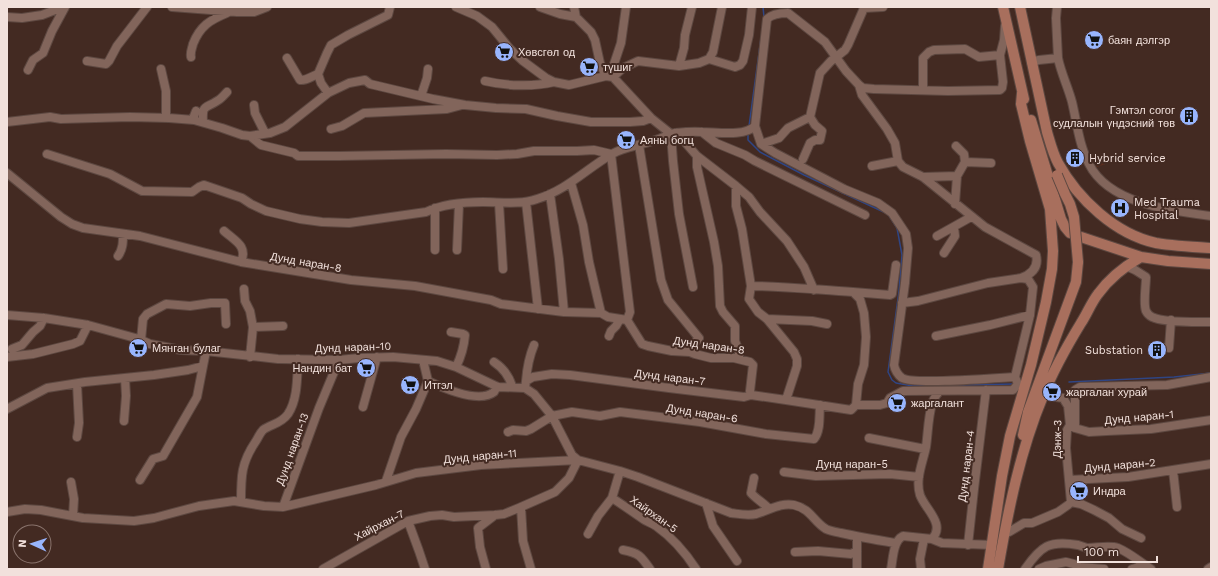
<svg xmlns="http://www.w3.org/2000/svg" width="1218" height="576" font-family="'Work Sans',sans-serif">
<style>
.park{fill:url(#park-crowns)}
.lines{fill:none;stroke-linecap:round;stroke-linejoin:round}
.stream{stroke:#2f4584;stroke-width:1.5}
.minor-casing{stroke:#5d4841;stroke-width:10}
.major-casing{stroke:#5d4841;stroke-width:12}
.minor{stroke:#82655b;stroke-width:8}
.major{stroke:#a86f5d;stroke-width:10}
.major-bridge-casing{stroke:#5d4841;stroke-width:12;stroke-linecap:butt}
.major-bridge{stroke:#a86f5d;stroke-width:10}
.labels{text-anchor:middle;stroke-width:4;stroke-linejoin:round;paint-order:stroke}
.poi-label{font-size:11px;fill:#f2e1dc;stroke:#432a22;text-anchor:start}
.street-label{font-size:11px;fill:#f2e1dc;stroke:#432a22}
</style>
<defs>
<pattern id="park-crowns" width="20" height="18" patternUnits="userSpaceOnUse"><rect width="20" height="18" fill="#5c2c1d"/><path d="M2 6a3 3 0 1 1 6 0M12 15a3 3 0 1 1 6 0" fill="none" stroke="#744a3d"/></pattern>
</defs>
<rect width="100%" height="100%" fill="#432a22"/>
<path class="park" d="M1107,154L1108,163L1097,167L1093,158Z"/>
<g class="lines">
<path class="stream" d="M763,7L764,17
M749,126L761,38
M748,134V140L760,152L804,175L888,214L897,228L902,255L899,291L888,372L892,380L896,383L913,386L1014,384
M1069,382L1174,377L1211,373"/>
<defs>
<path id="minor" d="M172,7L237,12H254L267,7
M456,7L477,16L492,27L510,49L523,61L546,78L554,82L569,85L606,76L613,77L651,118L671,134L673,161L679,214L693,287
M540,7L560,14L576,17L591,32L595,40L600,63L606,76
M574,7L576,17
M1057,7L1056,18L1058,58
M7,17L22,18L42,15L63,7
M191,57C190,52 192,49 193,44C200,26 210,20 227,13
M287,58L300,80C306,81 312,76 318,74
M709,59L735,67L740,65L743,61L749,35L752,7
M87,61L106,64L109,61L117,46L147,7
M1031,62L1039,60L1058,58C1061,73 1068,87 1072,102C1077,123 1079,145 1089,164C1109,204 1172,211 1211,216
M679,66L684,48L685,35L692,7
M161,69L166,91V118
M28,70L33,60L43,53L52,31L65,7
M610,76L621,43L626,7
M613,77L623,68L638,61L679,66L699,63L709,59L713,52L722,7
M485,81C506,86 533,87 554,82
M859,85L862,95L887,129L895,143L898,161L903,167L923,177L985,227L1036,255C1039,267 1032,274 1021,278
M923,90V58L929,52L934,50L965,49L979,57L1000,55
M328,93L321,83L318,74L327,53L331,45L348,35L388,15L390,7
M421,96L427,78L428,69
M254,105L255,113L265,133
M194,120V116L196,111
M7,122L50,117L61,119L130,117L169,118L194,120L222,128L242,135L250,136L261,145L294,153L298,156H339L446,154L497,155L517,154L534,151H577L594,150L611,154L630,312L627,320
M203,122C202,104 205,109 217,101C221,99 224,95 227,92
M331,129L342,126L364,113L447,109L462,105
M702,132L716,143L745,155L755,161L865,215
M677,133L697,156L736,186V206L742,229L751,286L749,299L758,312L767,319L794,352L797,359V366L786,400
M250,136L270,133L285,127L328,93L349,83L365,80L370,84L433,99L465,105L496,108L526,109L557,116L591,122H630L643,121L651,118
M761,144L779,138L788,128L810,117
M639,145L661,280L668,300L699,338L692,346L690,352
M956,146L964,154L965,162
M47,154L110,174L142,191L192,192L199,187L204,185L242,198L251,204L266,211L300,219L322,222L349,223L426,212C443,204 464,202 483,202C501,202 520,205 537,199C567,190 586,169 612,154C624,147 637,146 649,142C658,140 667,135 675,133C684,132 694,131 702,132C717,132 744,137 755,126
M697,156V167L714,242L718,266L720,306L723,312L735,326V341L739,351V359
M803,159L810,143L815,140H820L822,131L815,125L810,117L820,73L831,61L845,50L848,45L864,8L883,7
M872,166L898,161
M7,173L61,217L72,224L83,228L140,236L241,262L351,280L415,286L491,300L501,304L564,312L601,313L608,317L627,320L642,344L648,346L672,351L690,352L695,354L711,358H734L750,362L753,365L750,391L751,395
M923,177L957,176L965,162L991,163
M571,183L583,225L589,262L601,313
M736,186L749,197L760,212L787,241L804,267L814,290
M550,194L559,259L564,312
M526,202L538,309
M499,203L503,269
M955,204L957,176
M435,208V250
M224,231C235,241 248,246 241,262
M937,236L971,217
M457,250L459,204
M944,253L955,236L954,227
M118,256C123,249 123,242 123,234
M1126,266L1135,270L1146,277C1146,286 1143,303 1146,311C1147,313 1150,316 1152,317C1164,323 1197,322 1211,322
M751,286C785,286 819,290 853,292L860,299L864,313L866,337L864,365L858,384L856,405
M244,289L245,301L250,311L253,327
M853,292L890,295L892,294L896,265
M902,303L918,301L988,283L1021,278L1028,279L1033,287L1030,315L1015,377
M7,315L44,318L88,325L139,339L150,344L181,350L206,351L278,359L339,360L359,358L393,357L437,361L456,367L498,387L525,388L534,394L552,416L572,455L578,460
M767,319L812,321L827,324
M451,332L463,334L465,335C464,347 461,357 456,367
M609,336L611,331L616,326L620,319
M936,336L990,325L1030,315
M141,340L143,319L147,314L166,304L190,306L211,303H225L226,324
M1169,348L1171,320
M12,349L22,345L33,332L40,326L44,318
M7,357L33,354L73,344L80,341L88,325
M250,357L253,327L283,326
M423,360L428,381C443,388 479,404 494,392C495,390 496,388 498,387
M494,362C503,368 509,376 512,386
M526,381C527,368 529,357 534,345
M525,388L526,381L533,377L552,374L570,375L669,388L744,397L751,395L786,400L851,410L856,405H880L887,403L890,398L903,391L1013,390L1018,384L1015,377C997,378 913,385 902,378C898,375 895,370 894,365L905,283L908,248L906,234L892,213L878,203L844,189L775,153L761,144L755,126L767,19C772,14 780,13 788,13L825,42L846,71L859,85L863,88L874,89L948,91L1000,90L1002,88L1003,82L1000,55L1004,40L1005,26
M1043,395L1063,398L1068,406L1070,425L1067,430L1066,448L1071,502
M363,407L377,357
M7,409L47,388L85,382L154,375L188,370L203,366L206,351
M124,421L126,396L125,378
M1070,425L1075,428L1089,432L1107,431L1151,429L1211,420
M1075,428V390L1080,387L1167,385L1211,377
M508,432L513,430L526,431L531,429L552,416L572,412L600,416L620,412L700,422L766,434L814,439C821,431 819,415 820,405
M77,437L79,423L77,384
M869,438L925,449
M1173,470L1177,507
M784,472L816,476L890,474L919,477
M754,478L751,493C756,499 764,503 769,509
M140,480L153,459L163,456L197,397L203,366
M1069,480L1128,477L1211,464
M386,481L401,437L416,409L428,381
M71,482L74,499L73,516
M612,498C623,505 633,512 643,519C647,522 652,523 656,526C673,538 685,552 696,569
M241,502C241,476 241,463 256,441C258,438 260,433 263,430C271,424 281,424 288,414C298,399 297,377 298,359
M706,503L713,526L737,561
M283,507L319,408L339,360
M521,507L523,541L531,569
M7,512L25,509L41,510L83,518L134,521L154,518L199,506L234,501L264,506L283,507L376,485L416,473L481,465L578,460L620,471L638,477L731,513C739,514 747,516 756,514C768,511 781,502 794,505C811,509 813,521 826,529C830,531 836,532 841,533C859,537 877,540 895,543
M408,521L419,551L425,569
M1009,532L1024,523H1032L1058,512L1068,505L1071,502L1081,504L1094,510L1109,518L1122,529L1141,538
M588,534L598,516L612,498L620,471
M932,539L942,543L992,545
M968,545L974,489L986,390
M623,550C639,553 641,556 650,569
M795,552L818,551L851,554L857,551
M323,569L408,521L430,516L442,515L454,517L495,515L504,514L521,507L555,492L569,478L578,460
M486,569L480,547L478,528L495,515
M857,569V537
M891,569C893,559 893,541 903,536L932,539C946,524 925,509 920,495C915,479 923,462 926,447C928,433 928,418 932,404C933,399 936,395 940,391
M921,569L920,559L924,539
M1025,569C1041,546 1049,540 1078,545C1081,546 1084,547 1087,548C1097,548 1109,545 1118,548C1130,553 1140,562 1151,569
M1039,569L1046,566L1066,562L1074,564L1080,567L1104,569
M1132,569L1145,565
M1208,569L1211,567"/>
<path id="major" d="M1003,7L1024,99
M1020,7L1047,132C1050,142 1053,154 1058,163C1078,199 1115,234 1156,243C1174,246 1193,247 1211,248
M1031,120L1061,219L1065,227L1070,233
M1081,237L1141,257L1168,261L1211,264
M1023,435L1028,412L1076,282L1078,262
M988,569L1002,476L1010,436L1031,365L1046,302L1052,269L1053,251L1050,209L1030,141L1021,104L1022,93
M998,569C1008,511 1020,451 1043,396C1053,371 1067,346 1081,323C1087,314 1091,303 1098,294C1109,279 1125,266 1141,257"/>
</defs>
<use href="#minor" class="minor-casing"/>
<use href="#major" class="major-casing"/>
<use href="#minor" class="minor"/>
<use href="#major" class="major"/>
<defs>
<path id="major-bridge" d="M1057,175L1065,194L1070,204L1074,217L1078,262"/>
</defs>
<use href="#major-bridge" class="major-bridge-casing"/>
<use href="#major-bridge" class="major-bridge"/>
</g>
<defs>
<symbol id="supermarket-disc" viewBox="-11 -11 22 22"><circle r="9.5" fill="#98b5fd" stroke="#432a22"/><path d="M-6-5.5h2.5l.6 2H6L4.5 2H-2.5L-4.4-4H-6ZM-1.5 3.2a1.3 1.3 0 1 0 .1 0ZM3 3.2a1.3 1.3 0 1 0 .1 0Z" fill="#111"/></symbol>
<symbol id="building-disc" viewBox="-11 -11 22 22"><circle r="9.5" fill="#98b5fd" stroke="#432a22"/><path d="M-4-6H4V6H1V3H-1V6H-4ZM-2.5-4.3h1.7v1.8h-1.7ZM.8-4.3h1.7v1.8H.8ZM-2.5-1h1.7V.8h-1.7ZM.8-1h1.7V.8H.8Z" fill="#111"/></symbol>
<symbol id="hospital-disc" viewBox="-11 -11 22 22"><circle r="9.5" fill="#98b5fd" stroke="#432a22"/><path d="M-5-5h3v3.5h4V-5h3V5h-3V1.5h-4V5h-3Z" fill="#111"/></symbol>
</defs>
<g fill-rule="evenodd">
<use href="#supermarket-disc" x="1083" y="29" width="22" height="22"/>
<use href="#supermarket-disc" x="493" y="41" width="22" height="22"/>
<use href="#supermarket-disc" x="578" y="56" width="22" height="22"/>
<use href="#building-disc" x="1178" y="105" width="22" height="22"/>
<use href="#supermarket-disc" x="615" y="129" width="22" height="22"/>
<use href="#building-disc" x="1064" y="147" width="22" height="22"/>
<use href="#hospital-disc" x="1109" y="197" width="22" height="22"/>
<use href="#supermarket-disc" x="127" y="337" width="22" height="22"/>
<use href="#building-disc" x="1146" y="339" width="22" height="22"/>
<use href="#supermarket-disc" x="355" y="357" width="22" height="22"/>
<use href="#supermarket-disc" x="399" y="374" width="22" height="22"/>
<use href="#supermarket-disc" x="1041" y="381" width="22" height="22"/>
<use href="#supermarket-disc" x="886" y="392" width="22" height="22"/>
<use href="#supermarket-disc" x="1068" y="480" width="22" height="22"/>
</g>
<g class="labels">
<g class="poi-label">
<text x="1108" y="44">баян дэлгэр</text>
<text x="518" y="56">Хөвсгөл од</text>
<text x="603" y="71">түшиг</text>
<text x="1175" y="114" text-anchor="end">Гэмтэл согог<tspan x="1175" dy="13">судлалын үндэсний төв</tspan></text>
<text x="640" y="144">Аяны богц</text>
<text x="1089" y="162">Hybrid service</text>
<text x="1134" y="206">Med Trauma<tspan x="1134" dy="13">Hospital</tspan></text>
<text x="152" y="352">Мянган булаг</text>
<text x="1143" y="354" text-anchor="end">Substation</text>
<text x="352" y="372" text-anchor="end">Нандин бат</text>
<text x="424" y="389">Итгэл</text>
<text x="1066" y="396">жаргалан хурай</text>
<text x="911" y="407">жаргалант</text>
<text x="1093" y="495">Индра</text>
</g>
<g class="street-label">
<text transform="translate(306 262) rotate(10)" y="4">Дунд наран-8</text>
<text transform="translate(709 345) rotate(8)" y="4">Дунд наран-8</text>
<text transform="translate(353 347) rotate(-2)" y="4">Дунд наран-10</text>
<text transform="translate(670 377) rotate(7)" y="4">Дунд наран-7</text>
<text transform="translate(702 413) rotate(9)" y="4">Дунд наран-6</text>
<text transform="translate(1139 417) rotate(-5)" y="4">Дунд наран-1</text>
<text transform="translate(1057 439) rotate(-89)" y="4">Дэнж-3</text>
<text transform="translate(292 449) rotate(-70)" y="4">Дунд наран-13</text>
<text transform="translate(480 456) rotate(-5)" y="4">Дунд наран-11</text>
<text x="852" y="468">Дунд наран-5</text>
<text transform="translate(1120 465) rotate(-5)" y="4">Дунд наран-2</text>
<text transform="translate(966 466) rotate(-83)" y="4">Дунд наран-4</text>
<text transform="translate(654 514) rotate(35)" y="4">Хайрхан-5</text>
<text transform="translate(379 525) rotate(-27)" y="4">Хайрхан-7</text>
</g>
</g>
<rect width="1218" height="576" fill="none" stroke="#f2e1dc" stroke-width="16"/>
<g transform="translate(32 544) rotate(273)"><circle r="19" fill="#432a22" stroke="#89736c"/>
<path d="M0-3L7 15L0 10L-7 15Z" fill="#98b5fd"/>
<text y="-6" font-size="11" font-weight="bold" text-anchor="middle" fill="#f2e1dc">N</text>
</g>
<path d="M1078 556v6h79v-6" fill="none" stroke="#f2e1dc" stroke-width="2"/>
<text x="1084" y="556" font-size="12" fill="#f2e1dc" stroke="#432a22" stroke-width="3" paint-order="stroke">100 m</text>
</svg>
